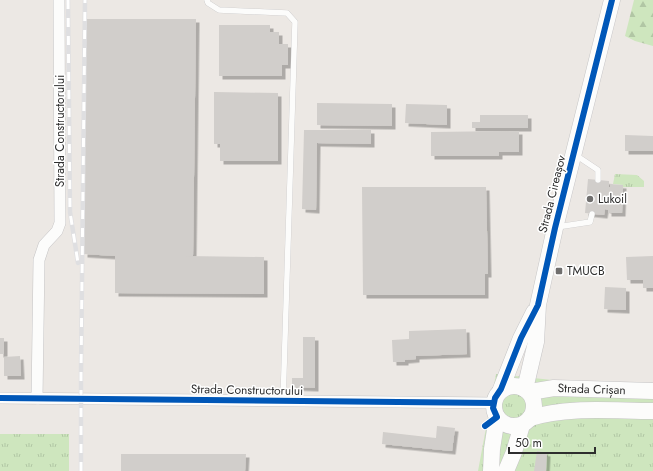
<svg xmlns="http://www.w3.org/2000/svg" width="653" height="471" font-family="Jost,sans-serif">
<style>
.grass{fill:url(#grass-tufts)}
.forest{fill:url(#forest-firs)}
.building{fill:#d1cecb;filter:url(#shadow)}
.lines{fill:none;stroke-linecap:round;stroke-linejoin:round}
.service-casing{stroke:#c5c4c5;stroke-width:6}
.minor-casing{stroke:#c5c4c5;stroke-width:12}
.secondary-casing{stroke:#c5c4c5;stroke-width:17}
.service{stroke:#fcfcfb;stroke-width:5.5}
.minor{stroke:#fcfcfb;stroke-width:11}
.secondary{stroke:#fcfcfb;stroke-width:16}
.rail-casing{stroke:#dfdfe1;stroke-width:4.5}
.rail{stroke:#fff;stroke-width:3;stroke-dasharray:9;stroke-linecap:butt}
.cycleway-casing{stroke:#fff;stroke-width:8}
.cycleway{stroke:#0057b8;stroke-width:6}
.poi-dot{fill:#706f6e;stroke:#fff;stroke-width:1.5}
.labels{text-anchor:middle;stroke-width:3;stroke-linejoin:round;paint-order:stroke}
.street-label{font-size:12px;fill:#2e2e2e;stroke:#fff}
.poi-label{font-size:12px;fill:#2e2e2e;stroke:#fff;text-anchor:start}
</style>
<defs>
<pattern id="grass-tufts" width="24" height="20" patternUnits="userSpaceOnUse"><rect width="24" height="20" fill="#cee6be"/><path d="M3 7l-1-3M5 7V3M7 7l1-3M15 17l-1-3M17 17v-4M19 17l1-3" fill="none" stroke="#b1c6a4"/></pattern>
<pattern id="forest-firs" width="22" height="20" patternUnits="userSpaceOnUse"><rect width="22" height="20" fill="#cee6be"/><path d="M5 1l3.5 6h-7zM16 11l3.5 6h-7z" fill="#b1c6a4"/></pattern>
<filter id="shadow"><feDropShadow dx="3.5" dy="3.5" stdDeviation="0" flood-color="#0004"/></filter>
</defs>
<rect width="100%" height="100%" fill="#ece8e4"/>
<path class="grass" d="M615,174L637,175L644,181V187H623V185L613,184Z
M496,374L552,380L653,384V471H478Z
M0,434H69V471H0Z"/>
<path class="forest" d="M634,0H653V46L635,41L625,36Z"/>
<path class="building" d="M85,19H196L193,256H185L264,257V294L115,293V256L84,254Z
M219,25H270V32H279V44H288V65H282V76H219Z
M214,92L278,93V161H220V144H214Z
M317,103L392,104V126L317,125Z
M406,104L447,105V125L405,123Z
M480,115H528V128H472V122H480Z
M304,130H371V144L317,143L316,210L302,209Z
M519,131V152H499V156H431V132Z
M625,135L653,136V151H625Z
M588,179L609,181V187H610V184L623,185L622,213H608V210L605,209L604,215L585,213Z
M362,187H486L488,274H485V295H363Z
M653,256V288H643V280H627L626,257Z
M605,287L626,288V310L604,309Z
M466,329L467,354L416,356V359L405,360V362H393L392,340L409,339V331Z
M303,337H315V388L292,387V378H303Z
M0,338H4V354H0Z
M20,356L21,376H4V357Z
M437,426L455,428L452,451L382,444L383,432L436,438Z
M537,451L547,453L546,471H534Z
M121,454H246L245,471H121Z"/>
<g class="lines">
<defs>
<path id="service" d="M207,0L208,3L219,10L287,13L295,22L283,402
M574,154L598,170V180
M557,227L590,222L592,214"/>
<path id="minor" d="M0,398L494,403
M37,399L39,260L44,245L57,231L60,223L59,0"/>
<g id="secondary">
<circle cx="514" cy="406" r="20"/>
<path d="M501,389L521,338L534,312"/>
<path d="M525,389L536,342L538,305L555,228L612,0"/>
<path id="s1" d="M530,392L554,388L653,391"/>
<path d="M530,418C569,406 613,411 653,411"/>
<path d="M491,471L492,449L497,417"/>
<path d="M506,471L514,452L522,425"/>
</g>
</defs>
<use href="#service" class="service-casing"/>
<use href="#minor" class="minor-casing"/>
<use href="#secondary" class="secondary-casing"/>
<use href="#service" class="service"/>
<use href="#minor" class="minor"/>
<use href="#secondary" class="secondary"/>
<defs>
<path id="rail" d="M68,0L70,212L78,263
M81,471V373L85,0"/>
</defs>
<use href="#rail" class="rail-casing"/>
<use href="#rail" class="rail"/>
<defs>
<path id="cycleway" d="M0,398L494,403
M485,426L497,417L493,408L495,398L501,389L521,338L538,305L555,228L612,0"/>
</defs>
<use href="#cycleway" class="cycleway-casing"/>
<use href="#cycleway" class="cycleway"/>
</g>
<g class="poi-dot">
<circle cx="590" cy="199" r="4"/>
<rect x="555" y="267" width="8" height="8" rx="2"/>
</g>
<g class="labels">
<g class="street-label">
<text transform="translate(60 131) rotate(-90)" y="4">Strada Constructorului</text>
<text transform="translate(552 194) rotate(-76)" y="4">Strada Cireașov</text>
<text dy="4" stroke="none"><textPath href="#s1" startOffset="62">Strada Crișan</textPath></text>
<text transform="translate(247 390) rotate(1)" y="4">Strada Constructorului</text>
</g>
<g class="poi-label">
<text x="598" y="203">Lukoil</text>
<text x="567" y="275">TMUCB</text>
</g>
</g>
<path d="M509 447v6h86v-6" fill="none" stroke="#2e2e2e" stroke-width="2"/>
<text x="515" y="447" font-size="12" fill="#2e2e2e" stroke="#ffffff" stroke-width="3" paint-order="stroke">50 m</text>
</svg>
